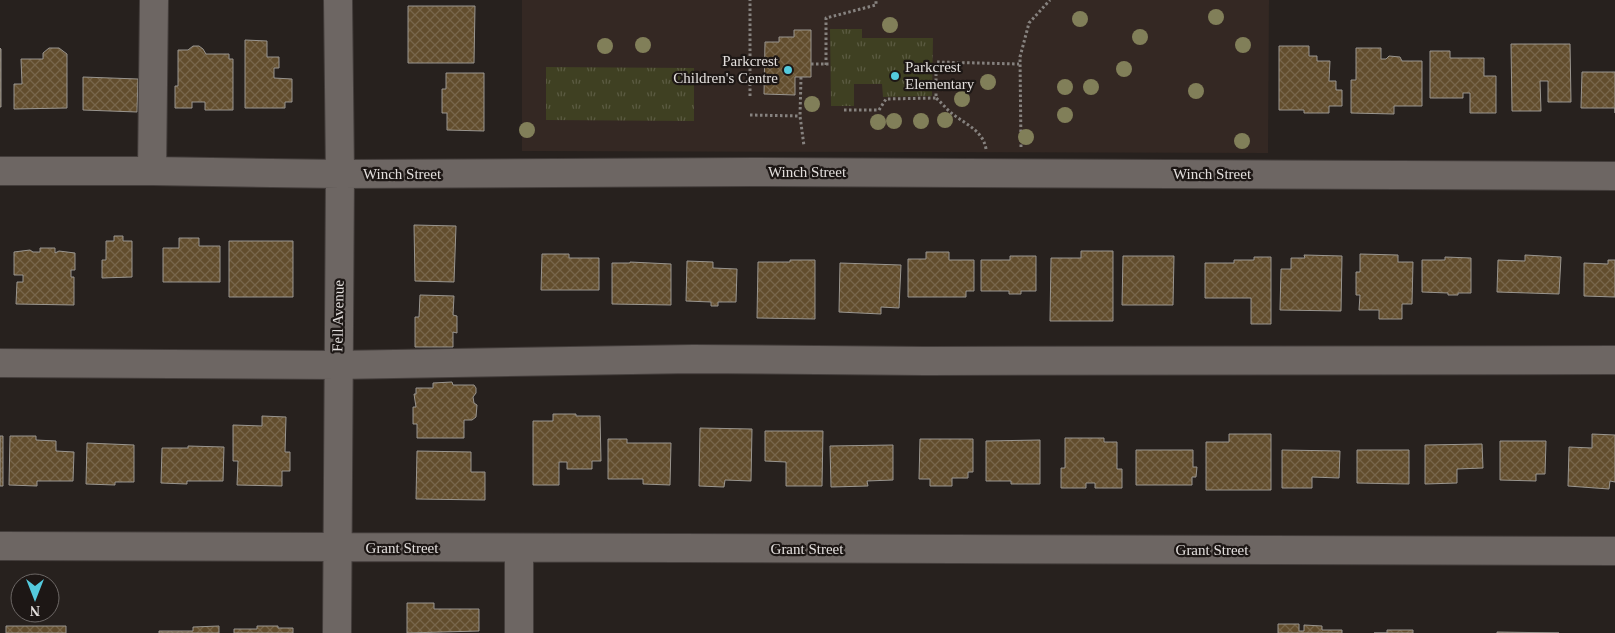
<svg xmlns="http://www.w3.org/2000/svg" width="1615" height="633" font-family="Georgia,serif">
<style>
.built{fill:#342823}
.grass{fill:url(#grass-tufts)}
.building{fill:url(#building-cross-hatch);stroke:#99958f}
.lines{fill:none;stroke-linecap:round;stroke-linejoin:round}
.minor-casing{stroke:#433d3b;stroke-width:30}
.path{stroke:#86827f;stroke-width:3;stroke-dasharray:2.5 2.5;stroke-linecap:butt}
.minor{stroke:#6d6663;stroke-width:28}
.tree{fill:#817f59}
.poi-dot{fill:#54cadd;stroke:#1d1715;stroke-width:2}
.labels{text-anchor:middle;stroke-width:4.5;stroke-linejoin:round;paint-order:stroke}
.poi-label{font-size:15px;fill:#e3dfdd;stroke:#1d1715;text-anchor:end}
.street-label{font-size:15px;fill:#e3dfdd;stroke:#1d1715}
</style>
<defs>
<pattern id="grass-tufts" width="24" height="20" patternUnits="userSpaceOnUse" patternTransform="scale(1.25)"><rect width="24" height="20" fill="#3f4022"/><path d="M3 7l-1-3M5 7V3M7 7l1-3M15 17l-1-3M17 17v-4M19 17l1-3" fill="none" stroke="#5b5b42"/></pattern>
<pattern id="building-cross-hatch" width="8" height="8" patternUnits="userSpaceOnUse" patternTransform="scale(1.25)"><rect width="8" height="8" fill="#624d2d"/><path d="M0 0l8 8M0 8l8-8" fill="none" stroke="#78664b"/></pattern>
</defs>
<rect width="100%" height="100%" fill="#27211e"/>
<path class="built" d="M522,0H1269L1268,153L522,151Z"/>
<path class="grass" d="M830,29H862V38H933L932,96L883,97L882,84H854V106H831Z
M546,67L694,68V121L546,120Z"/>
<path class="building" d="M408,6H475L474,63H408Z
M794,30H811V77H795V95L764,94L765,42H779V37H794Z
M245,40L267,41V57H279V68H274V78L292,79V102H285V108H245Z
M1511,44H1570L1571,102H1548V81H1540L1541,111H1512Z
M193,46H199L203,49L206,54H229V59H233V110H205V102H192V108H175V86H178V50H188Z
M1279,46H1309V56H1317V61H1330L1329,81H1336V90H1342V106H1329V113H1304V110H1279Z
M0,48L1,49V107H0Z
M49,48H59L67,54V108L14,109V84H22L21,59H43V53Z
M1356,48H1381V59H1386L1389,56L1400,57L1402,61H1422V106H1394V114L1351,113V80H1356Z
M1430,51H1450V58H1484V76H1496V113H1470V93H1463V98H1430Z
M1582,72H1615V113V108H1581Z
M446,73H484V131L447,130V113H442V89H446Z
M83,77L138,79L137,112L83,110Z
M414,225L456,226L454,282L415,281Z
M114,236H123V241H132V277L102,278V260H106V241H114Z
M179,238H199V246H220V282H163V248H179Z
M229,241H293V297H229Z
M40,248H55V253L59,251L75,253V270H71V277H74V305L16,304L17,282H23V275H14V252L30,250L33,252H40Z
M1081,251H1113V321H1050L1051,258H1081Z
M926,252H949V260H974V291H966V297H908V259H926Z
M542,254H569V258H599V290H541Z
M1360,254L1398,255V262H1413L1412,304H1402V319H1379V310H1359L1360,295H1356V272H1360Z
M1304,255L1342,256L1341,311L1280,310L1281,269H1291V258H1305Z
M1525,255L1561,257L1559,294L1497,292L1498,260L1525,261Z
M1010,256H1036V291H1021V294H1009V291H981V260H1010Z
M1123,256H1174L1173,305H1122Z
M1254,257H1271V324H1251V298H1205V263H1234V260H1254Z
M1445,257L1471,258V293H1458V295H1448V293L1422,292V260H1445Z
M790,260H815V319L757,318L758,262H790Z
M1608,260H1615V297L1584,296V263L1608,264Z
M687,261L713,262V268L737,269L736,302H718V306H711V302L686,301Z
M630,262L671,264V305L612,304V263H630Z
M840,263L901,265L899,308L881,307V314L839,312Z
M420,295L454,296L453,315L457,316V333L453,332V347H415V317H419Z
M452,382L453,385H474L476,388V393L473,397L474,403L477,405L476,417L472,420H464V438H417V424H413V407H416L414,394H416V388H433V383Z
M553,414H576V416H600L601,461H592V469H567V462H559V485H533V421H553Z
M262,416L286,417L285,452H290V471H282V486L237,485L238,461H233V425L262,426Z
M700,428L752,429L751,481L725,480L724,487L699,486Z
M765,431H823L822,486H786V462L765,461Z
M1229,434H1271V490H1206V442H1229Z
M1592,434L1615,435V482L1610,481L1609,489L1568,486L1569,447L1592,448Z
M0,436H3V486H0Z
M10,436H36V440L56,441V451L74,452L73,481H37V486L9,485Z
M1065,438H1104V442H1117V469H1122V488H1095V483H1086V488H1061V468H1065Z
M608,439H627V443H671L670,485L643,484V479H608Z
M920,439H973V472H968V478H952V486H930V479H919Z
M1040,440V484H1011V481H986V441Z
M1500,441H1546L1545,474H1536V481L1500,480Z
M87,443L134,445V482H115V485L86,484Z
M1482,444L1483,468L1457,469V483L1425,484V445Z
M893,445V480L867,481L868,486L831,487L830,446Z
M188,446L224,447L223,481H187V484L161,483L162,448H188Z
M1136,450H1193V467H1197L1196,477H1192V485H1136Z
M1282,450L1340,451L1339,478L1312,477V488H1282Z
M1357,450H1409V484L1357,483Z
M417,451L471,452V472H485V500L416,499Z
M407,603H434V609H479V631L407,633Z
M1278,624H1299V631H1304V625L1322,626V630H1342V633H1278Z
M6,626H66V633H6Z
M219,626V633H159V631H193V627Z
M257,626H278V628H293V633H234V629H257Z
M1387,630H1413V633H1374H1387Z
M1497,632L1559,633H1497Z"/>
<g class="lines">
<defs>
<path id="minor" d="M0,171H152L340,174L750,172L1615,176
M152,171L154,0
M0,363L337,365L693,359L925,361L1615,360
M0,546L1615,551
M519,548V633
M337,633L340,174L338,0"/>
</defs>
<use href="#minor" class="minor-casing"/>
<path class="path" d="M811,64H830
M826,65V18L876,5V0
M801,77L800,116L804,146
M750,96V0
M844,110H879L886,99L936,98
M750,115L800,116
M1021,147L1020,57L1029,23L1050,0
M986,149C983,131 967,125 954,115C947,110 942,103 936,98V62L1019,64"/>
<use href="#minor" class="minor"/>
</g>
<g class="tree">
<circle cx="1216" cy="17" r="8"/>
<circle cx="1080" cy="19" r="8"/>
<circle cx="890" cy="25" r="8"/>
<circle cx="1140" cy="37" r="8"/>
<circle cx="643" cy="45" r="8"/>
<circle cx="1243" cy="45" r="8"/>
<circle cx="605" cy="46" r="8"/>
<circle cx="1124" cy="69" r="8"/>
<circle cx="988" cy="82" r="8"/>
<circle cx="1065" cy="87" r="8"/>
<circle cx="1091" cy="87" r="8"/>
<circle cx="1196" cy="91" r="8"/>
<circle cx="962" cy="99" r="8"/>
<circle cx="812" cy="104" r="8"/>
<circle cx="1065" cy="115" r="8"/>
<circle cx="945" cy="120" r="8"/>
<circle cx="894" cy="121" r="8"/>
<circle cx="921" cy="121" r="8"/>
<circle cx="878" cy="122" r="8"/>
<circle cx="527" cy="130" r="8"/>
<circle cx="1026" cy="137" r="8"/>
<circle cx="1242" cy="141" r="8"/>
</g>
<g class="poi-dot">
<circle cx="788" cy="70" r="5"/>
<circle cx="895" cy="76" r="5"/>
</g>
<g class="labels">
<g class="poi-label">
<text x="778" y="66">Parkcrest<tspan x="778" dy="17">Children's Centre</tspan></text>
<text x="905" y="72" text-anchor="start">Parkcrest<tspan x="905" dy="17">Elementary</tspan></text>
</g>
<g class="street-label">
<text x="807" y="177">Winch Street</text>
<text x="402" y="179">Winch Street</text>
<text x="1212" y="179">Winch Street</text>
<text transform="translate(338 316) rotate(-89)" y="5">Fell Avenue</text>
<text x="402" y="553">Grant Street</text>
<text x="807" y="554">Grant Street</text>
<text x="1212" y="555">Grant Street</text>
</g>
</g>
<g transform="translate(35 598) rotate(180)"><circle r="24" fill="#1d1715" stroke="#6c6765"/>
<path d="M0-4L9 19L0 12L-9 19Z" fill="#54cadd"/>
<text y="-8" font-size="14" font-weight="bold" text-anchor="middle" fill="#e3dfdd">N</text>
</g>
</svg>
